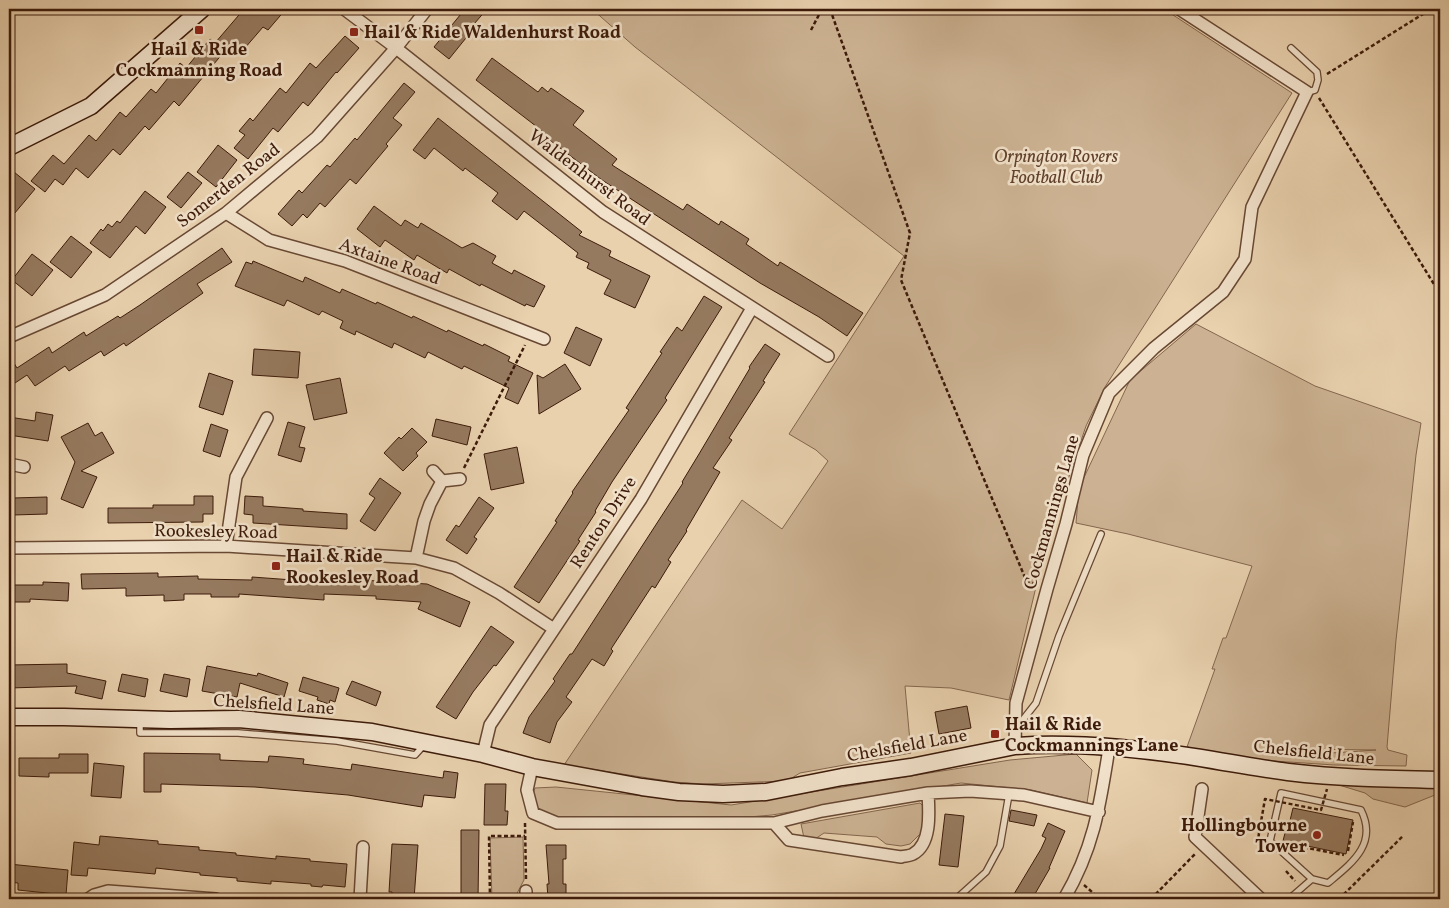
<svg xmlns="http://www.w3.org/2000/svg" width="1449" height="908" font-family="Vollkorn,serif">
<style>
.green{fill:#ccb292;stroke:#84664e;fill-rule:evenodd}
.building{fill:#967a5f;stroke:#3d1b0a}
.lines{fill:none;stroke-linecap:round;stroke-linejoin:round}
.lane-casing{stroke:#684833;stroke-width:8}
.street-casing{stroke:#684833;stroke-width:14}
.secondary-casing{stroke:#3d1b0a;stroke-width:19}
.path{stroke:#3d1b0a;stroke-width:2.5;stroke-dasharray:4 2.5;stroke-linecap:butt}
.lane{stroke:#f1e1ca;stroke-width:5.5}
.street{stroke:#f1e1ca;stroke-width:11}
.secondary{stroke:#f1e1ca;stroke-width:16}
.path-bridge{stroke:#3d1b0a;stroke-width:2.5;stroke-dasharray:4 2.5;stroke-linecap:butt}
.poi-dot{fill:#8f2418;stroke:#f1e1ca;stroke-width:2}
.labels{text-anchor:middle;stroke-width:5;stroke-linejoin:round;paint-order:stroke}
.poi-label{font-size:18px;font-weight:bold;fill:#3d1b0a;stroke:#f1e1ca;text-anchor:start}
.park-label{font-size:18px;font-style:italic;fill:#61412c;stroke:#f1e1ca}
.street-label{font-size:18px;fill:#3d1b0a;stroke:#f1e1ca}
</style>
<rect width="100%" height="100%" fill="#e9d1ae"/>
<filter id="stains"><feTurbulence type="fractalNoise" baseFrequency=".004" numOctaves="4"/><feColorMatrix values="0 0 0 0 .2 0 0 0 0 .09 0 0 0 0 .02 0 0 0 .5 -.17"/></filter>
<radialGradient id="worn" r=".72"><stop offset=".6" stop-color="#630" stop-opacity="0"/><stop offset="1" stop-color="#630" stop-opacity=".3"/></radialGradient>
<path class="green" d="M592,9H1164L1292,93L1105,387L1086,426L1046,545L1009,700L951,688L905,686L911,753L800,773L787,781L703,784L674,782L564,765L742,500L782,529L828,461L816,450L789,434L904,256L635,47Z
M1196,324L1315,386L1421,423L1416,455L1396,640L1387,747L1388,750L1407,755L1406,766L1334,765L1274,761L1188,751L1189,747H1187L1215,669H1212L1223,638H1226L1252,566L1128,534L1076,523L1079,488L1130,380ZM1294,749L1376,750L1331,753Z
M1076,754L1092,770L1087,803L1031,790L961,783L772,815L725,819L554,818L537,808L533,794L535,788L556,787L731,805L1010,760Z
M1343,781L1440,784V793L1405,807L1373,799L1365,793L1339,785Z
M920,803L926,809L922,832L910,844L901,846L886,844L877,837L824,833L815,839L804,838L801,824Z
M523,837L524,880L514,899H492L490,838Z"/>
<path class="building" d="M244,9H286L268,30L263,27L238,56L228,47L179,106L174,101L149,130L145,126L120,155L113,149L88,178L76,168L63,185L55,179L45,192L31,181L53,155L64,164L89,135L96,141L120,112L126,117L151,89L156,93L180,63L186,68L210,39L215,43Z
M465,9H487L468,31L470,33L449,59L434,47Z
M345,36L359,48L337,73L336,72L308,106L303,102L278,132L273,128L248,159L234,148L245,135L239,131L250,118L253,121L280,88L286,93L310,63L316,68Z
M492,58L538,92L542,87L548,92L551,88L584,111L573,125L617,159L612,165L683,210L687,204L719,225L721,221L749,239L746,244L778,266L780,262L863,313L847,336L819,317L760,283L602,180L543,135L545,133L541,130L476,80Z
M404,83L415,92L393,118L402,125L386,144L388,146L356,184L350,179L325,207L320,203L307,218L303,214L292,226L278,214L299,190L302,193L327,165L330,167L355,138L357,140Z
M438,118L582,232L579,235L611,251L609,256L650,276L635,308L604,294L611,280L587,268L589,263L576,257L578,253L524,211L517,220L492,201L498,193L465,168L463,171L434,148L425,159L413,150Z
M218,145L237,160L216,187L197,172Z
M14,172L35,189L9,220V178Z
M188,172L202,183L181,208L167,197Z
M145,191L166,207L145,234L136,226L110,258L90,243L101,229L103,231L108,224L112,227L117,221L120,223Z
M374,206L401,226L405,220L418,228L421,223L462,248L473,243L496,256L492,263L512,274L514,270L545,286L534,307L526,304L525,306L481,284L480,286L449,269L447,273L417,255L414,260L385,240L380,247L357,229Z
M71,236L92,252L71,278L50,262Z
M222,248L232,262L197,284L203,293L126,346L124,343L104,356L101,351L69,371L65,366L35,386L27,375L9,387V355L17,368L49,347L52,353L84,332L86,336L118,316L120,318L140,305Z
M32,254L53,270L32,296L12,280Z
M253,261L303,282L305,277L340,293L342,289L376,304L377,302L412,318L413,316L447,332L448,330L483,346L484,344L510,357L508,361L533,373L518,404L505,398L509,388L464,366L462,369L428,352L425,358L394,343L392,348L356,331L355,335L340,328L343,321L322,311L319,315L287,300L284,306L235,286L246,262L252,264Z
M704,296L722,307L665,398L667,400L612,482L595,511L596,512L578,540L580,541L539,603L514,587L557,522L555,521L573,493L572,492L629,410L626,408L662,353L660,352L677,327L682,331Z
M576,327L602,339L590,366L564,353Z
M765,344L780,354L763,381L765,382L729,438L732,440L713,468L720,472L686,530L687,531L668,560L671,562L655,588L652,586L611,649L613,651L604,666L592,659L566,697L572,702L557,722L550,743L523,733L529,717L555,681L553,679L570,654H572L683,483L682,482L699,454L750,368L749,367Z
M254,349L300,352L298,378L252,375Z
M565,364L581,389L539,414L537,375L543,378Z
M209,373L233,381L223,415L199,407Z
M340,378L347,413L314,420L306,385Z
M36,412L53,415L48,441L9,435V417L35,421Z
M436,419L471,427L467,445L432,436Z
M288,422L305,427L299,447L305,448L301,462L278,455Z
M88,423L95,436L102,432L114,453L81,471L97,477L83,508L61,499L75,462L61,437Z
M211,424L228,430L220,457L203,451Z
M412,428L427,442L416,453L418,456L403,471L384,453L399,437L401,439Z
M517,447L524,483L491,490L484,454Z
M380,478L401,493L375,531L360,521L375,498L369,494Z
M194,496H213V514H203V522L108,523V508H153V505H194Z
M245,496L263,497V506L303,509V511L347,514V529L253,523V515L244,514Z
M47,497V514L13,515V498Z
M479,497L494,508L474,537L477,539L467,554L446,540L456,525L459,527Z
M158,573V577L198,576V579L252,580V577L293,580L294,576L427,584L470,602L460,627L418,609L421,602L376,599V596L324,594V600L239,594V597H211V594H184V600L164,601V595L126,596V588L82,589L81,574Z
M43,582L69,583L68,601L30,599V602H9V585H43Z
M491,626L514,642L496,666L494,665L473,692L456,719L436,707Z
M67,664V673L106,681L102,699L75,693L77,686L9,688V665Z
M207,666L257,676L258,673L288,683L284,697L240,683L237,697L202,691Z
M122,674L148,679L145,697L118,691Z
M164,674L190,679L187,697L160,691Z
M303,677L339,688L335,702L330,700L329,704L317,700L318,697L299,691Z
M352,681L381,692L376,706L346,694Z
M967,706L971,728L939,734L935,712Z
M144,753L220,754V760L268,762L269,756L283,757L304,759L303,764L351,770L352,764L443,778L444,771L458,773L455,798L424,795L422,807L348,795L255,787L161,784V792H144Z
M59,754H88V773H49V777L19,776V758H59Z
M94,763L124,766L121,798L91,796Z
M485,784H506L505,811H508L507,825H484Z
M1293,808L1353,820L1346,854L1283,841L1286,829H1288Z
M1011,810L1037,815L1034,826L1009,821Z
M945,814L964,816L958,867L939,865Z
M1048,823L1065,831L1049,868H1050L1032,899H1011L1041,849L1046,838L1042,836Z
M461,830H479L478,899H461Z
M100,836L158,841V844L199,847V850L236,853V855L276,859V856L310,859V861L347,864L345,887L323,885L322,887L311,886V884L271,881V884L237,881V878L200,875V873L156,868L155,874L88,868L87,876L71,875L74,842L99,845Z
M392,844L418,845L414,899H392V892H389Z
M546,845H566V859H563V884H566V899H548L547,884H549Z
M9,864L68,870L66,895L18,890V883L9,882Z"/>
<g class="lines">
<defs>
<path id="lane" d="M1291,48L1317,72L1318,80L1315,90L1307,92
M140,721V733H238L337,741L415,755L425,744
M1018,726L1036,703L1059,636L1101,534
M1281,793L1361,810C1378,844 1352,863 1328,883L1312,879L1270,841Z
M956,899L986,872L1000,846L1009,794
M1289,899L1312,879"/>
<path id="street" d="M344,9L396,48L603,212L828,356
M226,213L269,240L345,261L544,339
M9,337L105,295L226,213L317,137L396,48L427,9
M9,464L24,467
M433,471L442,481
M226,546L236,477L267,418
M9,548L226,546L416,558L454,568L499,593L554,629
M416,558L424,521L430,504L442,481L460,479
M1015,746L1016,703L1047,589L1066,524L1083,455L1109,393L1154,348L1223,292L1245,259L1252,207L1307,92L1179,9
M483,754L490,725L641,499L752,308
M532,767L527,790L533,813L557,823H774L789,840L901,857C904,856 910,856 913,854C932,844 929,811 928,793
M1202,789L1195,837L1261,899
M774,823L822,811L928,793L970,791L1024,795L1099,812
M526,891V899
M88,899L94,895L108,891L216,899
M360,899L363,847
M1064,899C1094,848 1100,805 1109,748"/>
<path id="secondary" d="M9,147L91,106L202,9
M9,717H64L170,720L239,719L372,732L483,754L532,767L642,787L679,792L723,794L766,792L842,777L911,767L1015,746C1073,742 1143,749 1201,758C1230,763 1259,768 1288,772C1338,778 1389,779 1440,780"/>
</defs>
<use href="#lane" class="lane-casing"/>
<use href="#street" class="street-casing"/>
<use href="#secondary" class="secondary-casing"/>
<path class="path" d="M830,9L910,233L901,280L1026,580L1035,584
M811,30L822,9
M1327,74L1431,9
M1319,98L1440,294
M464,468L525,345
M525,823L526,880
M1259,833L1258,841L1260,843
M1291,845L1344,855
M1348,851L1353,822
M1286,871L1295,881
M1084,885L1100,899
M1308,894L1314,899
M490,899L489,836H525
M1151,899L1195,854
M1339,899L1403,836"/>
<use href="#lane" class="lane"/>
<use href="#street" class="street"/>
<use href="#secondary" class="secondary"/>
<path class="path-bridge" d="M1259,833L1265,799L1321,810L1327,789"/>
</g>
<g class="poi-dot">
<rect x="194" y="25" width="10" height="10" rx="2.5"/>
<rect x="349" y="27" width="10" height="10" rx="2.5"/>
<rect x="271" y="561" width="10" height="10" rx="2.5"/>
<rect x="990" y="729" width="10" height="10" rx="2.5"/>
<circle cx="1317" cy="835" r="5"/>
</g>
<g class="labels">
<g class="poi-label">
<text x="364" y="38">Hail &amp; Ride Waldenhurst Road</text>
<text x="199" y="55" text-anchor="middle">Hail &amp; Ride<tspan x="199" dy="21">Cockmanning Road</tspan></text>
<text x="286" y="562">Hail &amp; Ride<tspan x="286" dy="21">Rookesley Road</tspan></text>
<text x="1005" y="730">Hail &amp; Ride<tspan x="1005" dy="21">Cockmannings Lane</tspan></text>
<text x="1307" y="831" text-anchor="end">Hollingbourne<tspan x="1307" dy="21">Tower</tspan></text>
</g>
<g class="park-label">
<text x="1056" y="162">Orpington Rovers<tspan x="1056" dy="21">Football Club</tspan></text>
</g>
<g class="street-label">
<text transform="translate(590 177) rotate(37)" y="6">Waldenhurst Road</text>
<text transform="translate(228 185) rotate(-38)" y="6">Somerden Road</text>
<text transform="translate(390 261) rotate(20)" y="6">Axtaine Road</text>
<text transform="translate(1051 512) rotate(-74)" y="6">Cockmannings Lane</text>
<text transform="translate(603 522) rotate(-57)" y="6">Renton Drive</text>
<text transform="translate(216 531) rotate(1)" y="6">Rookesley Road</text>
<text transform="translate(274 704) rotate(4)" y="6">Chelsfield Lane</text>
<text transform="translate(907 745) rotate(-10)" y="6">Chelsfield Lane</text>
<text transform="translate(1314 752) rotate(6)" y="6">Chelsfield Lane</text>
</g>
</g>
<rect width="1449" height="908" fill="none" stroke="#e9d1ae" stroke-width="30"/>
<rect x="10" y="10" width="1429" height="888" fill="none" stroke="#3d1b0a" stroke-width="2.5"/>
<rect x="15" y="15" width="1419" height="878" fill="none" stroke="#3d1b0a"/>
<rect width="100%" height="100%" filter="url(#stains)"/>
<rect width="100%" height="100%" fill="url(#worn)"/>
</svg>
